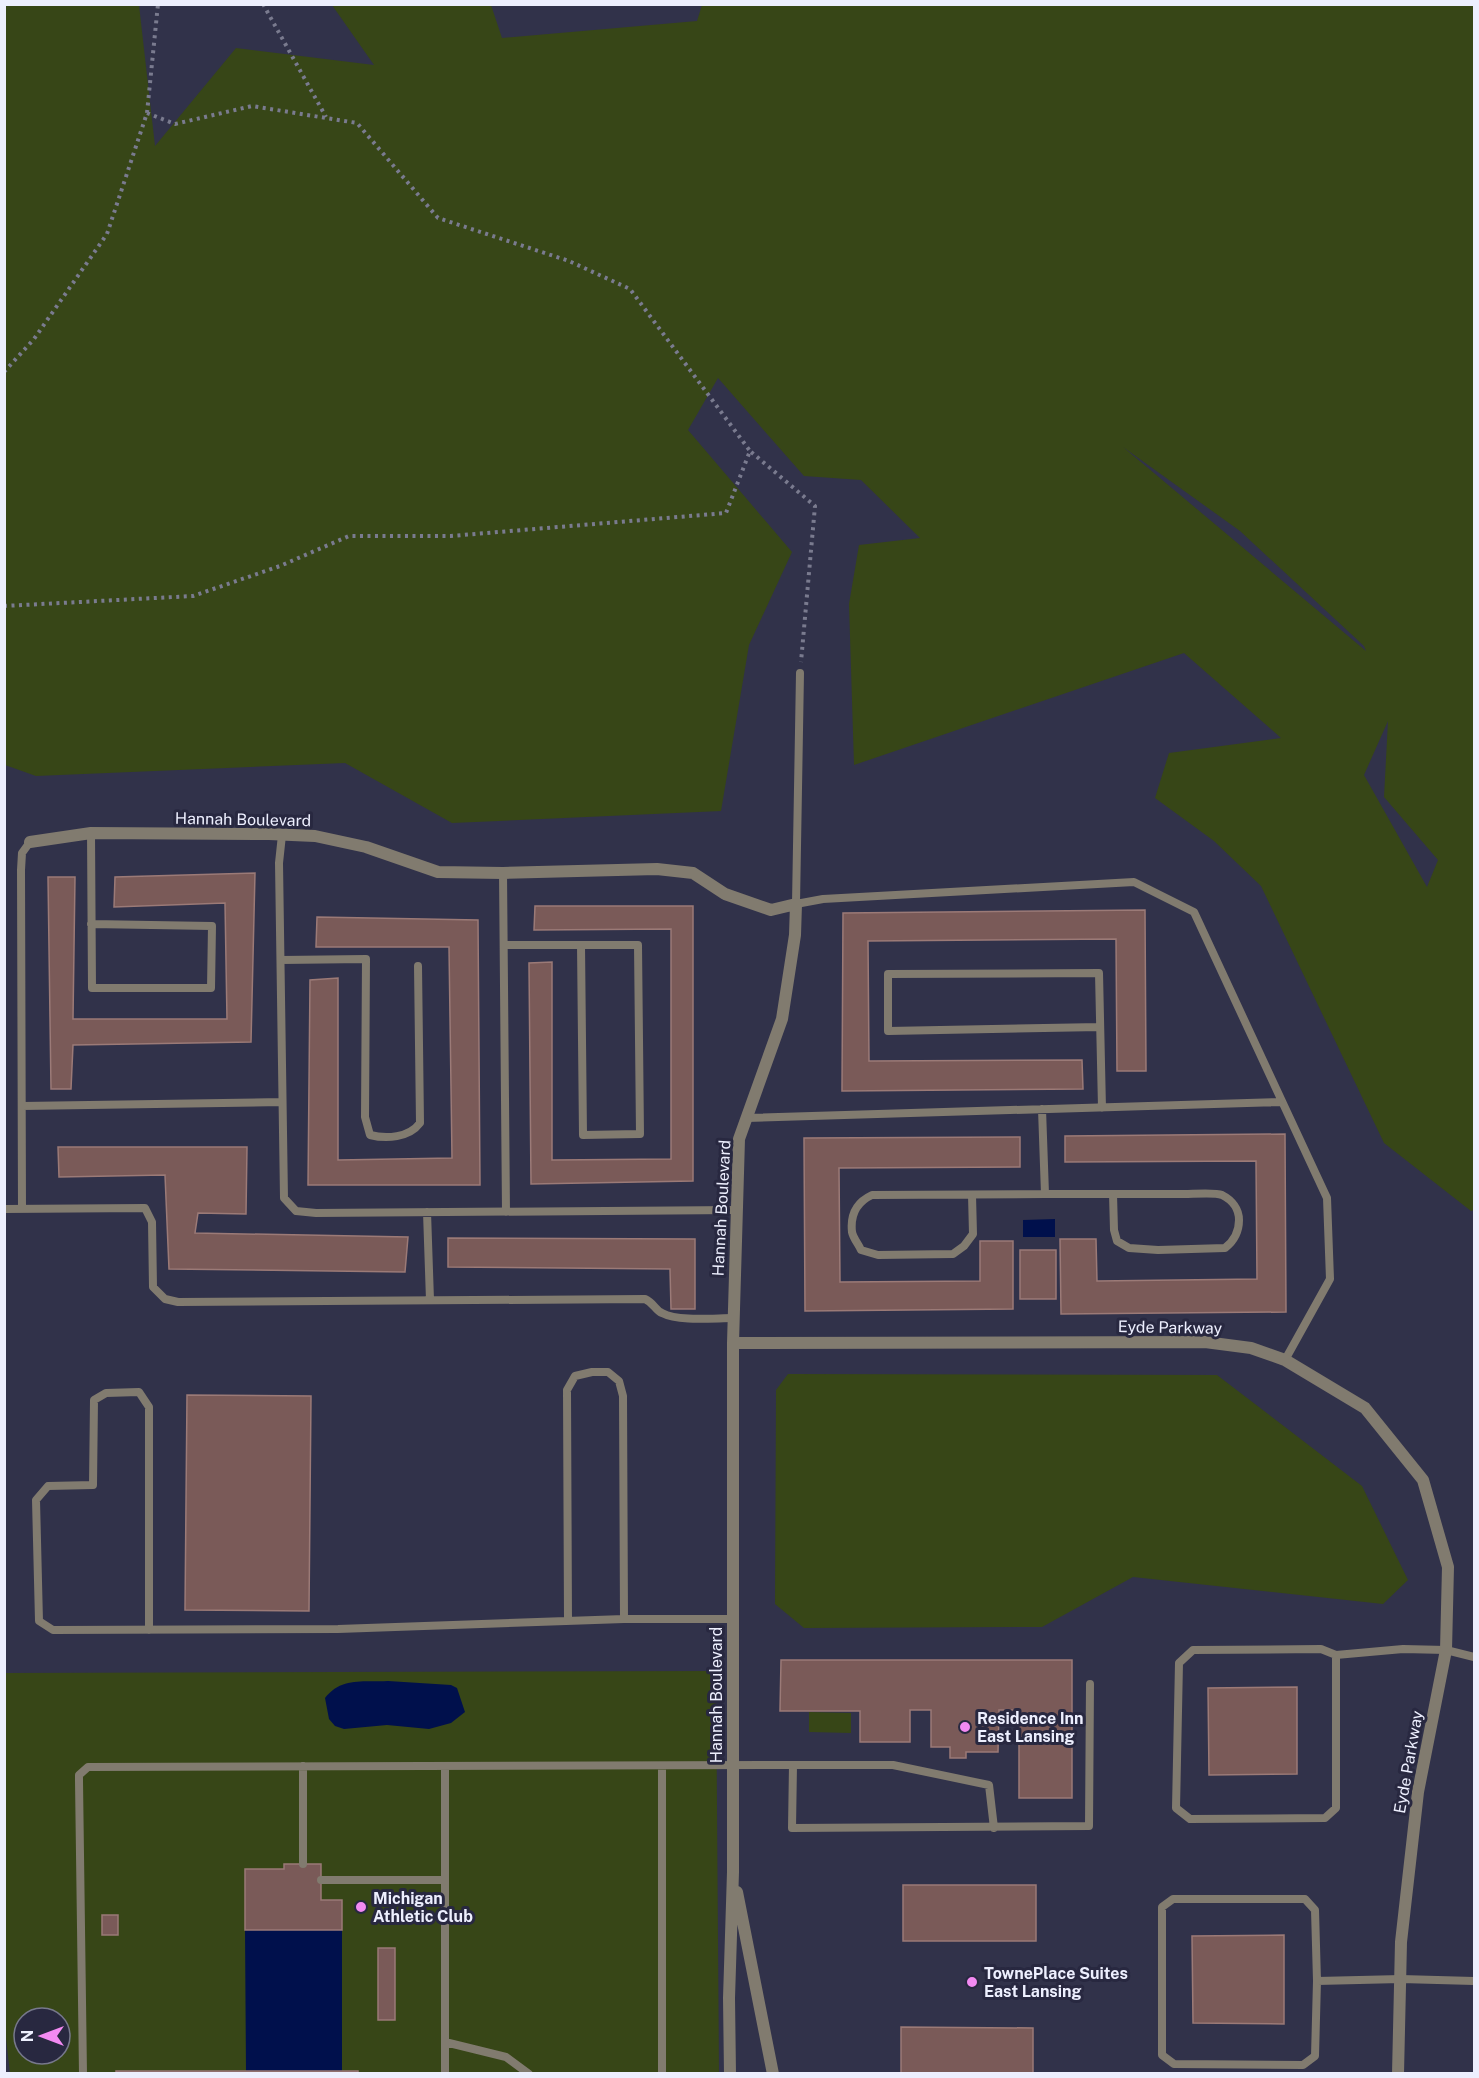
<svg xmlns="http://www.w3.org/2000/svg" width="1479" height="2078" font-family="'Public Sans',sans-serif">
<style>
.green{fill:#374617;fill-rule:evenodd}
.water{fill:#00104c}
.building{fill:#7a5a58;stroke:#9b7a77;stroke-width:1.5}
.lines{fill:none;stroke-linecap:round;stroke-linejoin:round}
.path{stroke:#7a7b8f;stroke-width:4;stroke-dasharray:3 4.5;stroke-linecap:butt}
.service{stroke:#817b6f;stroke-width:8}
.minor{stroke:#817b6f;stroke-width:12}
.poi-dot{fill:#f38af2;stroke:#282840;stroke-width:2}
.labels{text-anchor:middle;stroke-width:6;stroke-linejoin:round;paint-order:stroke}
.street-label{font-size:16px;fill:#edeffe;stroke:#282840}
.poi-label{font-size:16px;font-weight:bold;fill:#edeffe;stroke:#282840;text-anchor:start}
</style>
<rect width="100%" height="100%" fill="#31324a"/>
<path class="green" d="M702,5H1474V1210L1471,1211L1384,1143L1261,886L1214,841L1155,798L1169,753L1281,738L1184,653L854,765L849,604L859,545L920,538L861,480L804,476L718,378L688,430L792,552L749,645L721,811L452,823L345,763L36,776L5,765V5H139L155,146L236,48L374,65L332,5H491L502,38L697,21ZM1123,447L1240,531L1364,646L1366,651ZM1388,721L1384,797L1438,860L1427,887L1364,775Z
M788,1374L1217,1375L1362,1486L1408,1580L1383,1604L1133,1577L1042,1627L804,1628L775,1604L776,1390Z
M716,1671L719,2073H10L4,2021V1673ZM24,2018H60V2054H24Z
M809,1712L851,1713V1733L809,1732Z"/>
<path class="water" d="M1055,1219V1237H1023V1220Z
M388,1681L451,1685L457,1688L465,1712L451,1723L429,1729L387,1725L344,1729L335,1726L329,1719L325,1698C341,1677 363,1682 388,1681Z
M245,1930H342V2071H246Z"/>
<path class="building" d="M255,873L251,1042L73,1045L71,1089H51L48,877H75L73,1019H227L225,903L114,907L115,877Z
M535,906H693V1181L531,1184L529,963L552,962V1160L671,1159V929L534,930Z
M1145,910L1146,1071H1117L1116,939L868,941L869,1061L1082,1060L1083,1089L842,1091L843,913Z
M317,917L478,920L480,1185H308L310,980L338,978V1160L452,1158L449,947H316Z
M1285,1134L1286,1312L1061,1314L1060,1239H1096L1097,1281L1257,1279L1256,1161L1065,1162V1136Z
M1020,1137V1167L839,1168L840,1282L980,1281V1241H1013V1309L805,1311L804,1138Z
M58,1147H247L246,1214L198,1213L195,1233L408,1237L405,1272L169,1269L165,1175L59,1177Z
M448,1238L695,1239V1309H671L670,1269L448,1267Z
M1020,1250H1056V1299H1020Z
M187,1395L311,1396L309,1611L185,1610Z
M781,1660H1072V1798H1019V1710H999L998,1752H966V1758H950V1747H931V1710H910V1742H860V1711H780Z
M1297,1687V1774L1209,1775L1208,1688Z
M284,1864H321V1900H342V1930H245V1869H284Z
M903,1885H1036V1941H903Z
M102,1915H118V1935H102Z
M1284,1935V2024L1193,2023L1192,1936Z
M378,1948H395V2020H378Z
M901,2027L1033,2028V2074H901Z
M116,2071H358V2074H116Z"/>
<g class="lines">
<path class="path" d="M263,4L326,117
M147,113L175,124L252,106L357,123L438,218L569,261L630,289L750,451
M4,372L34,339L107,234L147,113L158,4
M4,606L193,596L280,566L349,536H451L726,513L750,451L815,506L801,662"/>
<path class="service" d="M800,673L796,904L823,899L1134,882L1194,912L1327,1198L1330,1279L1285,1360
M91,833L92,988H211L212,926L91,924
M282,835L279,863L284,1198L296,1211L316,1213L736,1210
M503,873L506,1212
M504,945H581L583,1135L640,1134L638,945H581
M281,960L366,959L365,1117L370,1135C386,1139 409,1138 420,1123L418,966
M1100,1027L888,1031V974L1099,973L1102,1108
M22,1106L282,1102
M746,1118L1281,1102
M1045,1194C1091,1194 1138,1194 1185,1194C1193,1194 1215,1192 1222,1195C1232,1200 1239,1209 1239,1220C1239,1232 1234,1241 1225,1248L1158,1250L1129,1248L1117,1241L1114,1230L1113,1194
M972,1195L973,1234L964,1246L953,1254L878,1255L861,1250C859,1245 853,1238 852,1232C850,1214 857,1202 872,1195L1045,1194L1042,1109
M4,1209L145,1208L152,1222L153,1287L165,1299L178,1302L645,1299C654,1303 655,1310 662,1313C679,1322 714,1318 733,1318
M22,1209L21,870L22,853L30,842
M427,1212L430,1300
M568,1621L567,1390L575,1376L592,1372H608L619,1381L623,1396L624,1619
M149,1630V1407L139,1392L106,1393L94,1400L93,1485L48,1486L36,1500L39,1621L53,1630L338,1629L624,1619H733
M1336,1655V1808L1325,1818L1190,1819L1176,1808L1179,1663L1193,1650L1321,1649L1336,1655L1403,1649L1446,1650L1474,1657
M793,1765H893L989,1785L994,1828
M303,1766V1864
M445,1766V2042L506,2057L529,2074
M662,1766V2074
M321,1880H445
M1317,1981L1315,2056L1303,2065L1174,2064L1162,2055V1907L1173,1899H1305L1315,1910L1317,1981L1401,1979L1474,1981
M445,2042V2074
M83,2074L79,1781V1775L88,1767L793,1765L792,1828L1089,1826L1090,1684"/>
<path class="minor" d="M30,842L91,833L269,834L315,836L366,847L438,872L503,873L657,869L693,873L725,894L771,910L796,904L795,935L782,1019L739,1139L733,1343V1872L729,1998L730,2074
M733,1343L1205,1342L1251,1348L1285,1360L1365,1408L1423,1480L1448,1567L1446,1650L1418,1792L1401,1942L1398,2074
M737,1892L773,2074"/>
</g>
<g class="poi-dot">
<circle cx="965" cy="1727" r="6"/>
<circle cx="361" cy="1907" r="6"/>
<circle cx="972" cy="1982" r="6"/>
</g>
<g class="labels">
<g class="street-label">
<text transform="translate(243 819) rotate(1)" y="6">Hannah Boulevard</text>
<text transform="translate(721 1208) rotate(-87)" y="6">Hannah Boulevard</text>
<text transform="translate(1170 1327) rotate(1)" y="6">Eyde Parkway</text>
<text transform="translate(716 1695) rotate(-90)" y="6">Hannah Boulevard</text>
<text transform="translate(1408 1762) rotate(-80)" y="6">Eyde Parkway</text>
</g>
<g class="poi-label">
<text x="977" y="1724">Residence Inn<tspan x="977" dy="18">East Lansing</tspan></text>
<text x="373" y="1904">Michigan<tspan x="373" dy="18">Athletic Club</tspan></text>
<text x="984" y="1979">TownePlace Suites<tspan x="984" dy="18">East Lansing</tspan></text>
</g>
</g>
<rect width="1479" height="2078" fill="none" stroke="#edeffe" stroke-width="12"/>
<g transform="translate(42 2036) rotate(270)"><circle r="28" fill="#282840" stroke="#77788c" stroke-width="1.5"/>
<path d="M0-4.5L10 22L0 15L-10 22Z" fill="#f38af2"/>
<text y="-9" font-size="16" font-weight="bold" text-anchor="middle" fill="#edeffe">N</text>
</g>
</svg>
